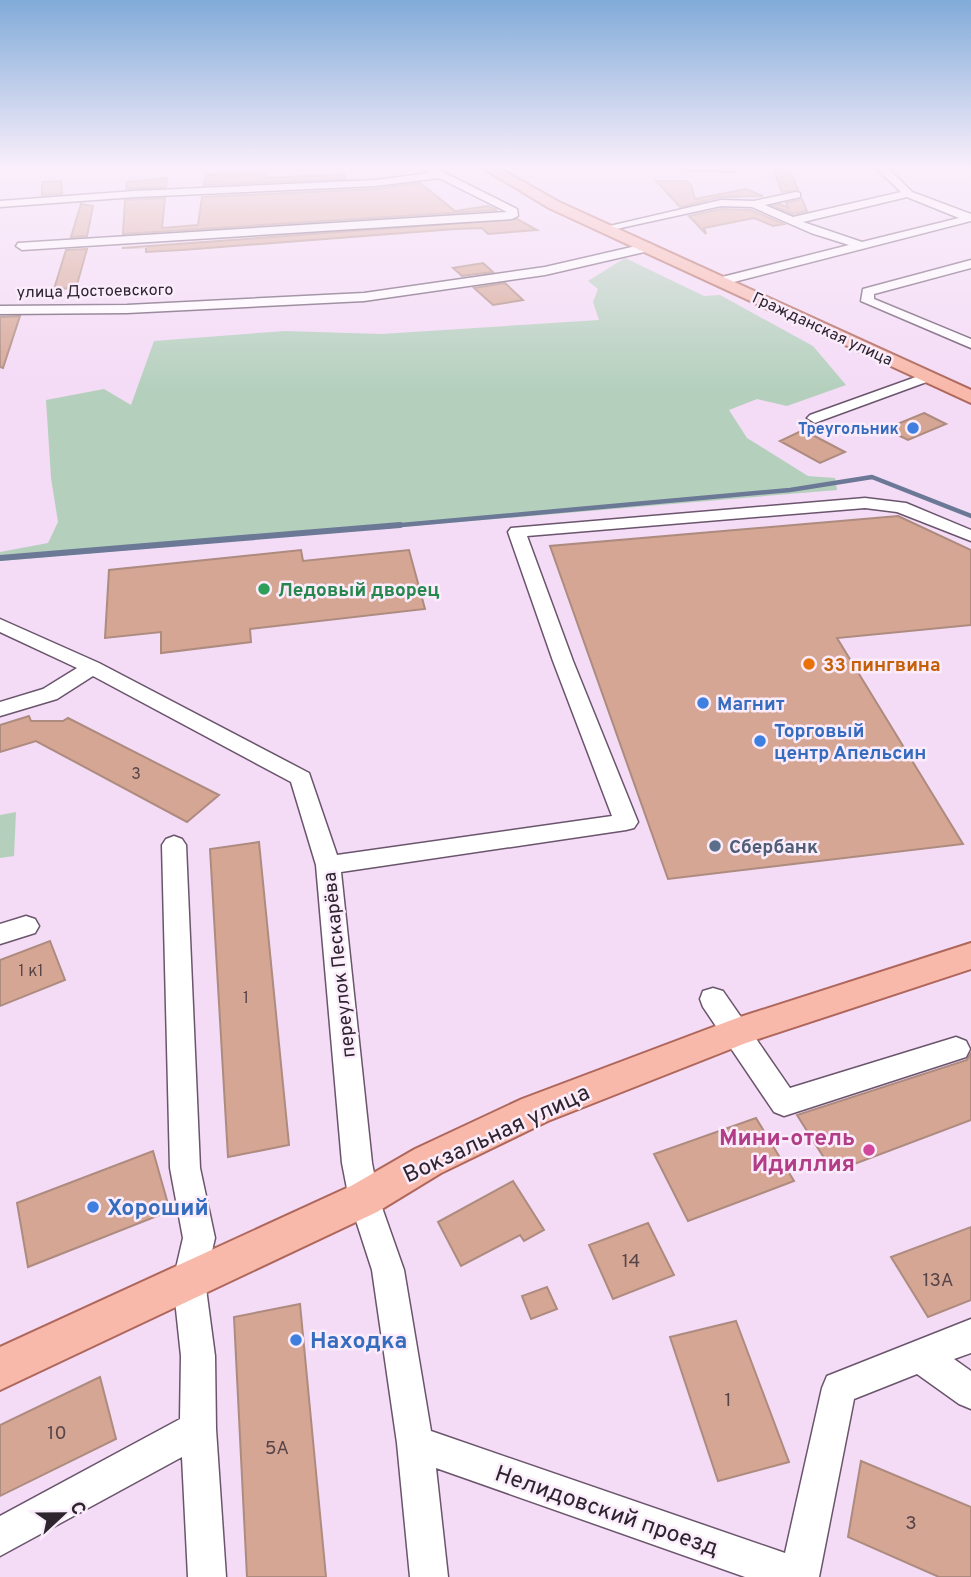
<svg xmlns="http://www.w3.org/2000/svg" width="971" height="1577" font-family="Overpass,sans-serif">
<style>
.green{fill:#b4d0bd}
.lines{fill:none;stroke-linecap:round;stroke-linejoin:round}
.stream-far1{stroke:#6b7996;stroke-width:4.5}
.stream{stroke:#6b7996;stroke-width:6}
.building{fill:#d6a694;stroke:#ad8b7f;stroke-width:2}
.minor-casing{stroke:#6a556c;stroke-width:3}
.major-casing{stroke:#ae675a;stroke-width:4}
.minor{fill:#fff;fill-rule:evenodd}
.major{fill:#f8b9aa;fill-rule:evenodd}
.shop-dot{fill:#3f7fe0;stroke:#fbecfc;stroke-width:2.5}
.leisure-dot{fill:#2e9e5b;stroke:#fbecfc;stroke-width:2.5}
.food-dot{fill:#e8710a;stroke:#fbecfc;stroke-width:2.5}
.service-dot{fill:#5c6f8a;stroke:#fbecfc;stroke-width:2.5}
.hotel-dot{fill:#d1479c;stroke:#fbecfc;stroke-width:2.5}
.labels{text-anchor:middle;stroke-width:5;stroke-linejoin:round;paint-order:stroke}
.far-street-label{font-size:16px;fill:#2d242e;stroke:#fbecfc}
.far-shop-label{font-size:16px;font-weight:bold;fill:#366cbe;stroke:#fbecfc;text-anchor:end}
.number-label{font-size:16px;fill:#574448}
.leisure-label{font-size:19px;font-weight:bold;fill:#27864d;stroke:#fbecfc;text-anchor:start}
.food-label{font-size:19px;font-weight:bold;fill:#c56008;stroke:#fbecfc;text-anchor:start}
.shop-label{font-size:19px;font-weight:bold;fill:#366cbe;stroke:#fbecfc;text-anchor:start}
.service-label{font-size:19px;font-weight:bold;fill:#4e5e75;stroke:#fbecfc;text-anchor:start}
.street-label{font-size:19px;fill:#2d242e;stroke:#fbecfc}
.near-number-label{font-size:19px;fill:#574448}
.near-street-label{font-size:23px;fill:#2d242e;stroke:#fbecfc}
.near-hotel-label{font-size:23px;font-weight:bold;fill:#b23c85;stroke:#fbecfc;text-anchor:end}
.near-shop-label{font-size:23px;font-weight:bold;fill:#366cbe;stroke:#fbecfc;text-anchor:start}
</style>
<rect width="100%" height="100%" fill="#f4dbf6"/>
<path class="green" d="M625,258L704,296L720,295L813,346L846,385L787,406L757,399L729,410L747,438L808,476L835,478L837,490L0,561V552L48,543L58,522L51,478L46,400L104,389L131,405L154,341L285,331L382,334L599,320L593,302L598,289L588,281Z
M16,812L14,856L0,858V815Z"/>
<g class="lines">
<path class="stream-far1" d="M379,527L790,490L872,477L971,516"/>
<path class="stream" d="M0,558L400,525"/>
</g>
<path class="building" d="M777,167H789L798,190L782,192L773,169Z
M266,172L267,178L344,174L345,179L204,185L206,174Z
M167,178L166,187L126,189L127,182Z
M61,181L62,194L42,195V182Z
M656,181H686L691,185L695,199L746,189L763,196L720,197L680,207Z
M420,183L455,211L488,206L497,210L123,234L125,200L165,198L162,228L198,225L202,197L376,189Z
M802,199L807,211L793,214L773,206L780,204L788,208L786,203Z
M81,204L93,206L87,236L71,237Z
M721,209L751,210L784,224L773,226L754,218L704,228L706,234L689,216Z
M517,219L537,230L488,234L482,228L455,229L182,250L146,252V247L122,248Z
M87,249L76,288L54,289L66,250Z
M483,263L493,272L462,276L453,268Z
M505,283L523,300L493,305L474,288Z
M20,316L3,368L0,367V317Z
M924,413L946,424L908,440L885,429Z
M803,430L845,452L820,463L780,441Z
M898,516L971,550V625L837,638L963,844L668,879L550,546Z
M301,550L303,561L409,550L425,609L250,629L251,642L161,653V632L105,638L109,570Z
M29,716L31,721H63L68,718L219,795L187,822L36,741L0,752V725Z
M259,842L289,1145L228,1157L210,849Z
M50,941L65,980L0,1006V960Z
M971,1053V1120L833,1172L797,1115L967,1060Z
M756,1118L794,1181L688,1221L654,1154Z
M153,1151L170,1211L28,1267L17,1203Z
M513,1181L544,1230L524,1241L520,1235L461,1266L438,1222Z
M648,1223L674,1275L613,1299L589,1245Z
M971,1227V1300L928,1317L891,1257Z
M547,1287L557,1309L531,1319L522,1296Z
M300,1304L326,1577H247L234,1317Z
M736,1321L789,1462L718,1481L670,1337Z
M100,1377L116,1439L0,1496V1425Z
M861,1461L971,1507V1577H939L848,1537Z"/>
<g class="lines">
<defs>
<path id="minor" d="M420,167H433L517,209L518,216L512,219L22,250L16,246L18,243L507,212L439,178L376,186L135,197L0,207V201L135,191L376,180L429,173Z
M682,167H738V168L733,171L687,170Z
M875,167H887L912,192L971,214V221L722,285L716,281L718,278L849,245L811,233L752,207L721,206L607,231L601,228L721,200L754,201L796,192L800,193V197L765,205L793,217L901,192ZM907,197L959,218L862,242L803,222Z
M649,243L655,247L653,250L545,275L364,301L127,313L0,314V306L127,305L364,293L545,267Z
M971,260V268L874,294V299L971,339V348L861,301L863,289Z
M927,373L932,374L934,377L932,380L820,421L815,423L807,418L810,415Z
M865,498L906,503L971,530V541L897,512L865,508L527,536L573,661L638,822L634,828L626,830L341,872L372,1163L379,1199L404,1270L431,1431L785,1553L822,1388L827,1376L971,1319V1353L954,1359L971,1371V1409L959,1404L917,1374L854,1399L819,1577H745L436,1468L448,1577H410L397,1443L372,1270L349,1199L342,1163L316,865L291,782L93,676L57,699L0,716V702L43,689L77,668L0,632V619L99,663L309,773L337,855L612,816L553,661L508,532L511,528Z
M174,836L182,839L186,845L200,1168L215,1238L205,1281L215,1356L216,1429L226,1577H188L182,1457L0,1556V1516L180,1419L181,1356L173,1281L183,1238L170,1168L162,845L166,839Z
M26,916L35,919L39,926L35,933L0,944V924Z
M713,988L723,991L790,1088L956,1037L966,1041L970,1049L966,1057L784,1116L774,1112L703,1007L700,999L703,991Z"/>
<path id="major" d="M481,167H497L559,202L971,390V403L549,208Z
M971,943V969L746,1043L548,1121L441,1173L377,1212L0,1390V1347L351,1186L415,1149L522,1099L737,1018Z"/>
</defs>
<use href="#minor" class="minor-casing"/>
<use href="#major" class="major-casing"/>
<use href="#minor" class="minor"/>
<use href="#major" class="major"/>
</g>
<linearGradient id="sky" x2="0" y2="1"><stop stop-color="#81abd9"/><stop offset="0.43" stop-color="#faeffb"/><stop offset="1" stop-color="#faeffb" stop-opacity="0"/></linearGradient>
<rect width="971" height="388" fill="url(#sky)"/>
<g class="shop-dot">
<circle cx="913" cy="428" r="7"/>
<circle cx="703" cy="703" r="7"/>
<circle cx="760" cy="741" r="7"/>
<circle cx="93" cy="1207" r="7"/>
<circle cx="296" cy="1340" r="7"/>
</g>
<circle class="leisure-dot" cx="264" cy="589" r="7"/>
<circle class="food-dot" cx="809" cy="664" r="7"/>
<circle class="service-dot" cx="715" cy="846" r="7"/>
<circle class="hotel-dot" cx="869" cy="1150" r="7"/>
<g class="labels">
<g class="far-street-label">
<text transform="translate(95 290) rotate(-1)" y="6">улица Достоевского</text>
<text transform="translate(823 328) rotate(25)" y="6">Гражданская улица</text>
</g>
<g class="far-shop-label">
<text x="899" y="434">Треугольник</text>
</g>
<g class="number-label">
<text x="136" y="779">3</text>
<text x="31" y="976">1 к1</text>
<text x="246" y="1003">1</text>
</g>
<g class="leisure-label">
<text x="278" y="596">Ледовый дворец</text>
</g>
<g class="food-label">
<text x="823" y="671">33 пингвина</text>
</g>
<g class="shop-label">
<text x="717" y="710">Магнит</text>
<text x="774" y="737">Торговый<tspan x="774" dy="22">центр Апельсин</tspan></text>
</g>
<g class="service-label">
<text x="729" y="853">Сбербанк</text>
</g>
<g class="street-label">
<text transform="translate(338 965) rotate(-96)" y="7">переулок Пескарёва</text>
</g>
<g class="near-number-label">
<text x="631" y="1267">14</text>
<text x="938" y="1286">13А</text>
<text x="728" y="1406">1</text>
<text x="57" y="1439">10</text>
<text x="277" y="1454">5А</text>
<text x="911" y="1529">3</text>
</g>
<g class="near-street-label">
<text transform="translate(496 1133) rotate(-25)" y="8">Вокзальная улица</text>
<text transform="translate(607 1510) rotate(19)" y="8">Нелидовский проезд</text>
</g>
<g class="near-hotel-label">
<text x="855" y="1145">Мини-отель<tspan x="855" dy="26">Идиллия</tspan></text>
</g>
<g class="near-shop-label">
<text x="107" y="1215">Хороший</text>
<text x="310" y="1348">Находка</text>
</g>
</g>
<g transform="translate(63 1514) rotate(68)" stroke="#fbecfc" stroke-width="5" paint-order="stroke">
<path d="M0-5L12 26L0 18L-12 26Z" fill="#2d242e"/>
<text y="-10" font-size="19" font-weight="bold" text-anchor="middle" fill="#2d242e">С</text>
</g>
</svg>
